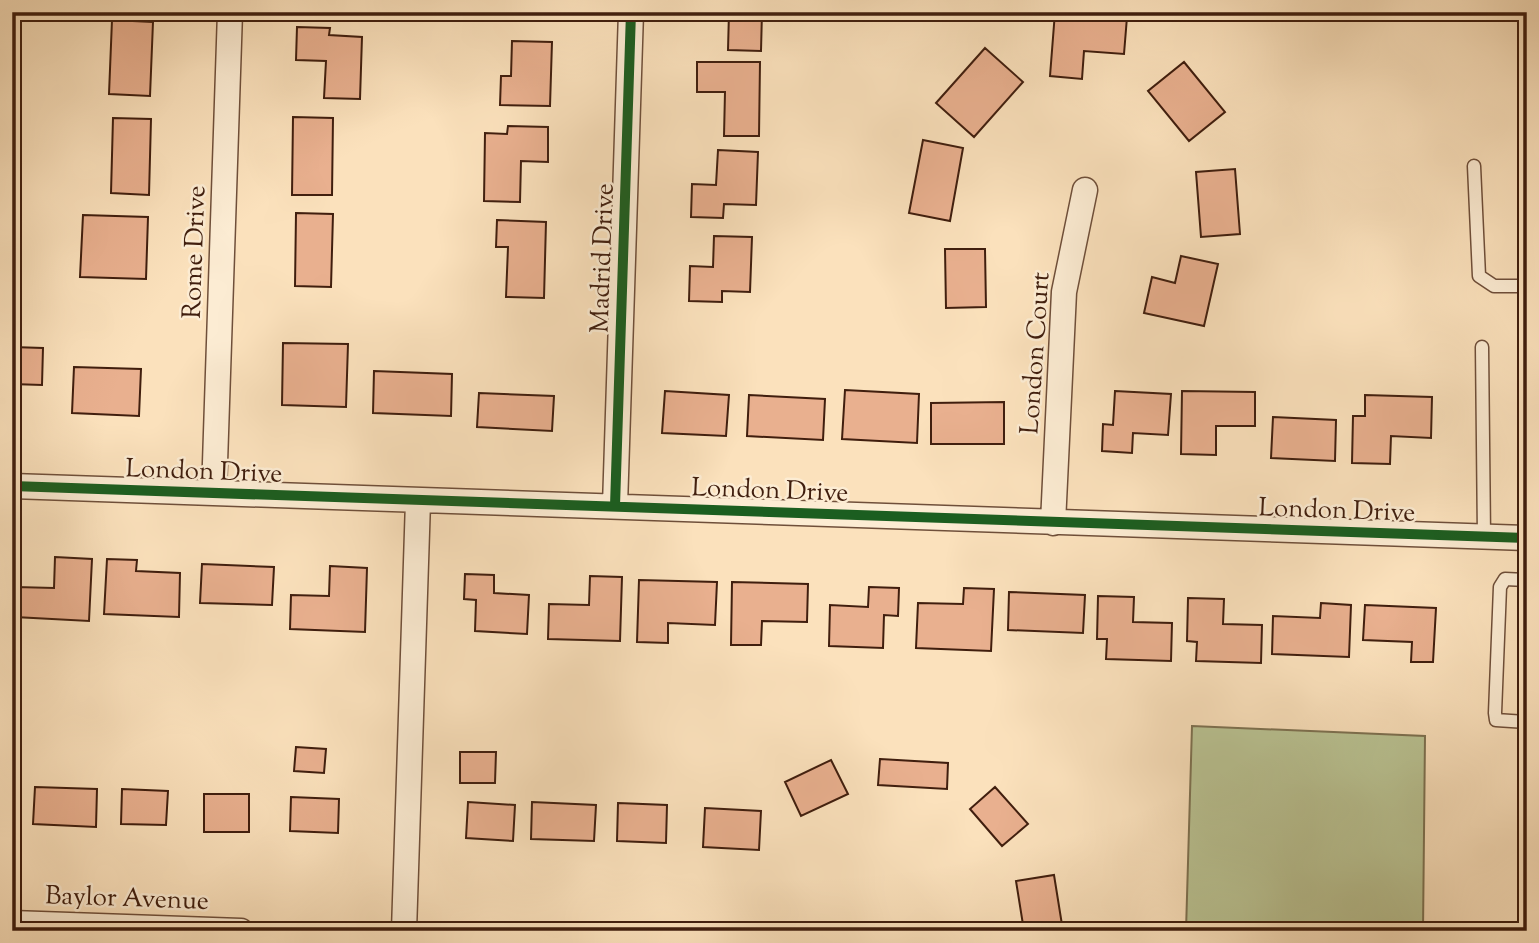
<svg xmlns="http://www.w3.org/2000/svg" width="1539" height="943" font-family="'Sorts Mill Goudy',serif">
<style>
.green{fill:#bac494;stroke:#7d7151;stroke-width:2}
.building{fill:#e9b08f;stroke:#401e0e;stroke-width:2}
.lines{fill:none;stroke-linecap:round;stroke-linejoin:round}
.service-casing{stroke:#6f4f3a;stroke-width:15}
.minor-casing{stroke:#6f4f3a;stroke-width:27}
.service{stroke:#fcecd3;stroke-width:12}
.minor{stroke:#fcecd3;stroke-width:24}
.cycleway-casing{stroke:#fcecd3;stroke-width:15}
.cycleway{stroke:#1b5e20;stroke-width:10}
.labels{text-anchor:middle;stroke-width:5;stroke-linejoin:round;paint-order:stroke}
.street-label{font-size:26px;fill:#401e0e;stroke:#fcecd3}
</style>
<rect width="100%" height="100%" fill="#fbe1bc"/>
<filter id="stains"><feTurbulence type="fractalNoise" baseFrequency=".00286" numOctaves="4"/><feColorMatrix values="0 0 0 0 .2 0 0 0 0 .09 0 0 0 0 .02 0 0 0 .5 -.17"/></filter>
<radialGradient id="worn" r=".72"><stop offset=".6" stop-color="#630" stop-opacity="0"/><stop offset="1" stop-color="#630" stop-opacity=".3"/></radialGradient>
<path class="green" d="M1192,726L1425,736L1423,931H1186Z"/>
<path class="building" d="M729,12H762L761,51L728,50Z
M1055,12L1127,17L1124,54L1084,51L1082,79L1050,76Z
M112,20L153,22L150,96L109,94Z
M297,27L330,28L329,35L362,37L360,99L324,98L326,61L296,60Z
M512,41L552,42L550,106L500,105L501,76H511Z
M985,48L1023,82L974,137L936,103Z
M697,62H760L759,136H724L725,92H697Z
M1184,62L1225,112L1189,141L1148,91Z
M293,117L333,118L332,195H292Z
M113,118L151,119L149,195L111,193Z
M508,126L548,127V162L521,161L520,202L484,201L485,133L507,134Z
M923,140L963,148L950,221L909,213Z
M718,150L758,152L756,205L724,204L723,218L691,217L692,184L716,185Z
M12,152H21V187H12Z
M1235,169L1240,234L1201,237L1196,172Z
M296,213L333,214L331,287L295,286Z
M83,215L148,217L146,279L80,277Z
M497,220L546,222L544,298L506,297L508,247H496Z
M714,236L752,237L750,292L722,291V302L689,301L690,266L713,267Z
M945,249H985L986,307L946,308Z
M1181,256L1218,264L1204,326L1144,313L1152,277L1175,283Z
M283,343L348,344L346,407L282,405Z
M12,347L43,348L42,385L12,384Z
M74,367L141,369L139,416L72,413Z
M374,371L452,374L451,416L373,413Z
M845,390L919,394L917,443L842,439Z
M665,391L729,395L726,436L662,433Z
M1115,391L1171,394L1168,435L1133,433L1132,453L1102,451L1103,424L1113,425Z
M1182,391L1255,392V426H1216V455L1181,454Z
M479,393L554,396L552,431L477,427Z
M749,395L825,399L823,440L747,436Z
M1365,395L1432,397L1431,438L1391,436L1390,464L1352,463L1353,416H1365Z
M1004,402V444H931V403Z
M1273,417L1336,420L1335,461L1271,458Z
M55,557L92,559L89,621L15,617L16,587L54,588Z
M107,559L137,560L136,571L180,573L179,617L104,614Z
M202,564L274,567L272,605L200,603Z
M330,566L367,568L365,632L290,629L291,595L329,596Z
M465,574L494,575V593L529,595L527,634L475,631L476,600L464,599Z
M590,576L622,577L620,641L548,639L549,604L589,605Z
M639,580L717,582L715,625L668,623V643L637,642Z
M732,582L808,584L807,622L762,621L761,645H731Z
M869,587L899,588L898,616L884,615L883,648L829,646L830,605L868,607Z
M964,588L994,589L991,651L916,648L918,603L963,604Z
M1009,592L1085,595L1083,633L1008,630Z
M1098,596L1134,597L1133,622L1172,623L1171,661L1106,659L1107,639H1097Z
M1188,598L1224,599L1223,624L1262,625L1261,663L1196,661L1197,642L1187,641Z
M1321,603L1351,605L1349,657L1272,654L1273,616L1320,618Z
M1365,605L1436,608L1433,662H1411L1412,642L1363,640Z
M296,747L326,749L324,773L294,771Z
M460,752H496L495,783H460Z
M880,759L948,763L947,789L878,785Z
M831,760L848,794L801,816L785,782Z
M35,787L97,789L96,827L33,824Z
M995,787L1028,824L1002,846L970,809Z
M122,789L168,791L166,825L121,824Z
M204,794H249V832H204Z
M291,797L339,799L338,833L290,831Z
M468,802L515,805L513,841L466,838Z
M532,802L596,805L594,841L531,839Z
M618,803L667,805L666,843L617,841Z
M705,808L761,811L759,850L703,847Z
M1054,875L1063,931H1024L1016,881Z"/>
<g class="lines">
<defs>
<path id="service" d="M1474,166L1479,276L1494,286H1527
M1482,347L1484,537
M1527,580L1505,579L1500,587L1495,713L1496,720L1527,722"/>
<path id="minor" d="M12,486L1527,538
M214,493L230,12
M615,506L631,12
M1053,523L1064,292L1085,190
M12,923L241,931
M404,931L418,501"/>
</defs>
<use href="#service" class="service-casing"/>
<use href="#minor" class="minor-casing"/>
<use href="#service" class="service"/>
<use href="#minor" class="minor"/>
<defs>
<path id="cycleway" d="M12,486L1527,538
M615,506L631,12"/>
</defs>
<use href="#cycleway" class="cycleway-casing"/>
<use href="#cycleway" class="cycleway"/>
</g>
<g class="labels">
<g class="street-label">
<text transform="translate(193 252) rotate(-88)" y="9">Rome Drive</text>
<text transform="translate(601 258) rotate(-88)" y="9">Madrid Drive</text>
<text transform="translate(1034 353) rotate(-86)" y="9">London Court</text>
<text transform="translate(204 470) rotate(2)" y="9">London Drive</text>
<text transform="translate(770 489) rotate(2)" y="9">London Drive</text>
<text transform="translate(1337 509) rotate(2)" y="9">London Drive</text>
<text transform="translate(127 897) rotate(2)" y="9">Baylor Avenue</text>
</g>
</g>
<rect width="1539" height="943" fill="none" stroke="#fbe1bc" stroke-width="42"/>
<rect x="14" y="14" width="1511" height="915" fill="none" stroke="#401e0e" stroke-width="3.5"/>
<rect x="21" y="21" width="1497" height="901" fill="none" stroke="#401e0e" stroke-width="2"/>
<rect width="100%" height="100%" filter="url(#stains)"/>
<rect width="100%" height="100%" fill="url(#worn)"/>
</svg>
